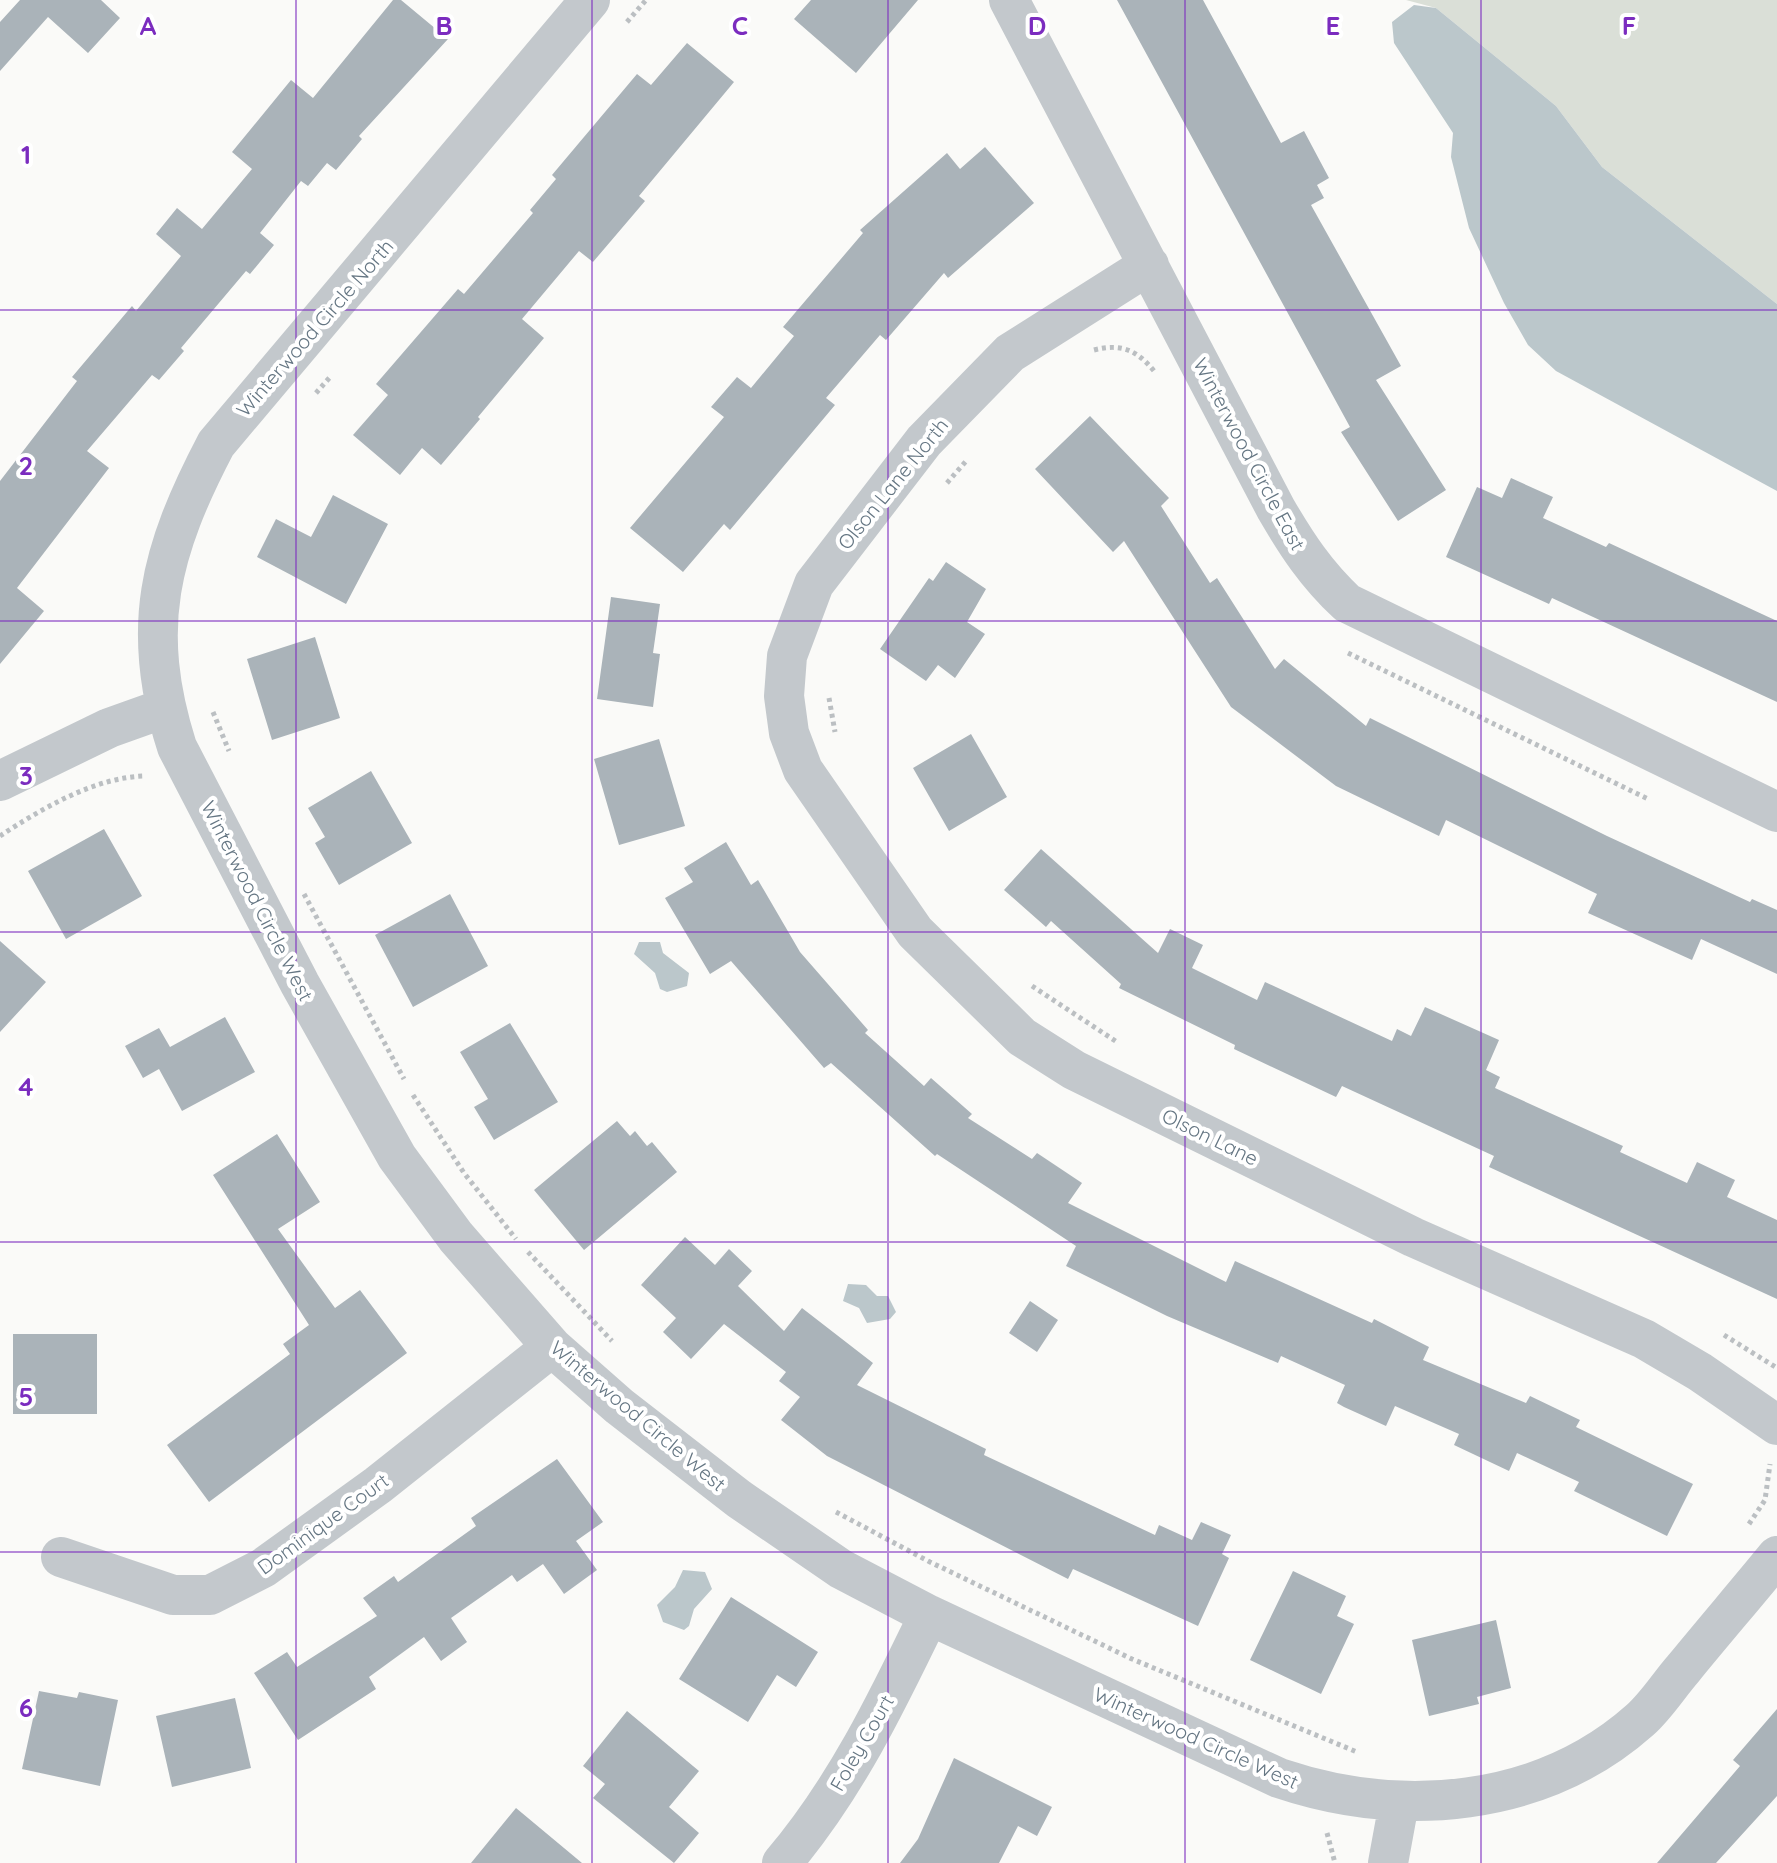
<svg xmlns="http://www.w3.org/2000/svg" width="1777" height="1863" font-family="Quicksand,sans-serif">
<style>
.green{fill:#dadfd7}
.water{fill:#bbc7cb}
.building{fill:#aab3b9}
.lines{fill:none;stroke-linecap:round;stroke-linejoin:round}
.path{stroke:#bbbfc2;stroke-width:5;stroke-dasharray:4 4;stroke-linecap:butt}
.minor{stroke:#c3c8cc;stroke-width:40}
.grid{fill:none;stroke:#7b2cbf;stroke-width:2;stroke-opacity:0.55}
.labels{text-anchor:middle;stroke-width:8;stroke-linejoin:round;paint-order:stroke}
.street-label{font-size:20px;fill:#657683;stroke:#fff}
.grid-label{font-size:26px;text-anchor:middle;font-weight:bold;fill:#7b2cbf;stroke:#fff;stroke-width:8;stroke-linejoin:round;paint-order:stroke}
</style>
<rect width="100%" height="100%" fill="#fafaf8"/>
<path class="green" d="M1406,0H1777V304L1602,167L1556,106L1436,8Z"/>
<path class="water" d="M1414,5L1436,8L1556,106L1602,167L1777,304V491L1556,371L1528,345L1504,303L1469,228L1451,157L1453,133L1394,43L1392,22Z
M639,942H660L663,953L689,973L687,986L667,992L660,989L655,973L634,954Z
M848,1284L866,1285L877,1296H888L896,1312L890,1319L867,1323L859,1308L843,1301Z
M683,1570L705,1572L712,1589L694,1609L689,1626L684,1630L663,1622L657,1605L675,1587Z"/>
<path class="building" d="M20,0H101L120,18L88,53L48,17L0,71V22Z
M393,0H401L448,39L359,136L362,139L336,170L327,163L308,186L301,181L260,233L274,245L250,274L246,271L181,348L184,351L159,380L152,375L87,451L109,468L17,588L44,611L0,664V481L77,381L72,377L132,306L136,311L181,256L156,234L177,208L202,229L252,169L232,152L291,80L313,98Z
M811,0H918L856,73L794,19Z
M1117,0H1203L1281,143L1304,131L1329,178L1317,185L1324,198L1311,205L1401,366L1376,380L1446,490L1398,521L1341,432L1350,427Z
M687,43L734,82L639,196L645,201L593,262L579,251L522,319L544,338L478,417L480,419L441,465L422,448L400,475L353,435L388,395L376,384L458,289L464,294L533,213L530,210L556,179L552,175L637,74L651,85Z
M985,147L1034,203L948,278L944,273L886,340L880,335L826,398L835,405L730,530L724,524L683,572L630,528L724,417L711,407L737,377L751,388L794,336L783,327L863,233L860,230L947,153L960,169Z
M1090,416L1169,498L1161,506L1210,583L1217,578L1275,669L1284,659L1366,726L1370,718L1607,836L1750,902L1752,899L1777,910V974L1701,939L1692,960L1588,913L1597,894L1446,820L1439,836L1336,786L1231,707L1124,541L1113,552L1035,469Z
M1511,478L1553,497L1543,518L1606,547L1609,543L1777,621V702L1552,598L1549,604L1446,557L1477,487L1502,498Z
M333,495L388,524L346,604L257,557L276,519L311,537Z
M946,562L986,589L967,622L985,634L955,678L938,665L926,681L880,649L929,578L933,581Z
M611,597L660,604L653,653L660,654L653,707L597,699Z
M315,637L340,718L272,740L247,659Z
M971,734L1007,797L949,831L913,768Z
M659,739L685,826L619,845L594,759Z
M371,771L412,843L339,885L315,843L325,837L308,808Z
M104,829L142,896L66,939L28,871Z
M726,842L751,885L758,880L800,952L868,1030L865,1033L924,1086L931,1078L972,1114L968,1118L1032,1159L1037,1153L1082,1183L1068,1203L1226,1282L1235,1261L1372,1323L1374,1319L1429,1347L1423,1360L1526,1403L1530,1396L1580,1420L1576,1427L1693,1484L1667,1536L1574,1491L1579,1482L1517,1453L1509,1471L1454,1445L1459,1434L1395,1406L1386,1426L1344,1407L1337,1403L1345,1385L1281,1356L1278,1363L1167,1316L1066,1266L1076,1246L937,1154L935,1156L831,1063L824,1068L731,961L710,974L665,898L693,882L684,868Z
M1041,849L1158,953L1170,929L1203,945L1192,968L1257,1000L1265,982L1392,1041L1397,1029L1411,1036L1425,1007L1499,1040L1486,1070L1500,1077L1495,1088L1623,1146L1620,1152L1687,1183L1697,1162L1735,1180L1727,1197L1777,1220V1299L1489,1167L1494,1156L1342,1086L1336,1097L1234,1049L1235,1045L1119,988L1121,984L1051,921L1046,927L1004,890Z
M450,894L488,966L413,1007L375,935Z
M0,941L46,982L0,1032Z
M225,1017L255,1072L182,1111L159,1069L143,1078L125,1046L159,1028L170,1047Z
M510,1023L558,1102L494,1140L474,1107L488,1099L460,1052Z
M617,1121L630,1136L635,1131L647,1146L652,1142L677,1172L584,1250L534,1190Z
M277,1134L320,1202L278,1229L335,1308L360,1290L407,1353L209,1502L167,1445L290,1354L283,1344L309,1325L213,1175Z
M685,1237L715,1265L729,1249L752,1271L738,1286L784,1331L802,1308L873,1363L857,1385L986,1449L984,1455L1155,1535L1159,1525L1192,1540L1201,1522L1231,1535L1222,1554L1229,1558L1198,1626L1073,1569L1068,1579L827,1456L781,1420L800,1397L779,1381L786,1372L724,1324L691,1359L663,1332L676,1318L641,1285Z
M1030,1301L1058,1320L1037,1352L1009,1333Z
M13,1334H97V1414H13Z
M557,1459L603,1522L576,1541L597,1570L564,1594L543,1564L517,1582L512,1575L451,1618L467,1642L441,1661L424,1637L369,1677L376,1689L298,1740L254,1673L287,1652L297,1667L377,1616L363,1598L394,1576L398,1582L476,1526L471,1518Z
M1293,1571L1346,1596L1337,1616L1354,1624L1321,1694L1250,1660Z
M731,1597L818,1652L796,1687L777,1675L748,1722L679,1679Z
M1496,1620L1511,1688L1477,1697L1479,1704L1429,1716L1412,1640Z
M39,1691L77,1698L79,1692L118,1700L100,1786L22,1769Z
M235,1698L251,1768L172,1787L156,1716Z
M1777,1709V1796L1716,1863H1657L1740,1766L1733,1760Z
M627,1711L699,1771L669,1807L699,1833L674,1863L593,1798L605,1784L583,1766Z
M954,1758L1052,1807L1037,1836L1018,1826L999,1863H900L918,1839Z
M516,1808L582,1863H471Z"/>
<g class="lines">
<path class="path" d="M627,22L646,0
M1094,350C1121,343 1137,350 1154,371
M316,393L331,376
M947,483L967,460
M1348,653L1648,799
M829,698L835,732
M213,712L229,751
M0,836C41,809 95,777 145,776
M304,894L404,1079
M1032,986L1117,1042
M413,1095L464,1173L516,1239
M528,1252L612,1341
M1724,1335L1777,1368
M836,1512L930,1562L1132,1659L1357,1752
M1749,1524L1765,1500L1770,1464
M1327,1833L1335,1863"/>
<path class="minor" d="M590,0L216,444C160,551 139,628 177,747L300,984L397,1157L456,1237L552,1347L619,1406L739,1499L841,1569L929,1615L1279,1778C1401,1819 1541,1808 1640,1720C1656,1706 1669,1685 1683,1669C1714,1631 1746,1594 1777,1556
M1009,0L1276,509C1297,545 1316,574 1347,603L1777,812
M1149,265L1010,353L924,441L814,584L787,656L784,696L789,733L803,770L915,932L1022,1037L1074,1070L1413,1237L1644,1339L1700,1372L1777,1425
M0,781L109,728L165,708
M61,1557L173,1595H210L263,1568L378,1485L552,1347
M782,1863C845,1789 887,1702 929,1615
M1388,1863L1399,1803"/>
</g>
<path class="grid" d="M296,0V1863M592,0V1863M888,0V1863M1185,0V1863M1481,0V1863M0,310H1777M0,621H1777M0,932H1777M0,1242H1777M0,1552H1777"/>
<g class="labels">
<g class="street-label">
<text transform="translate(315 328) rotate(-49)" y="7">Winterwood Circle North</text>
<text transform="translate(1249 454) rotate(62)" y="7">Winterwood Circle East</text>
<text transform="translate(893 484) rotate(-51)" y="7">Olson Lane North</text>
<text transform="translate(257 901) rotate(63)" y="7">Winterwood Circle West</text>
<text transform="translate(1210 1137) rotate(26)" y="7">Olson Lane</text>
<text transform="translate(638 1416) rotate(40)" y="7">Winterwood Circle West</text>
<text transform="translate(323 1524) rotate(-36)" y="7">Dominique Court</text>
<text transform="translate(1196 1738) rotate(24)" y="7">Winterwood Circle West</text>
<text transform="translate(862 1743) rotate(-60)" y="7">Foley Court</text>
</g>
</g>
<g class="grid-label">
<text x="148" y="35">A</text>
<text x="444" y="35">B</text>
<text x="740" y="35">C</text>
<text x="1037" y="35">D</text>
<text x="1333" y="35">E</text>
<text x="1629" y="35">F</text>
<text x="26" y="164">1</text>
<text x="26" y="475">2</text>
<text x="26" y="785">3</text>
<text x="26" y="1096">4</text>
<text x="26" y="1406">5</text>
<text x="26" y="1717">6</text>
</g>
</svg>
